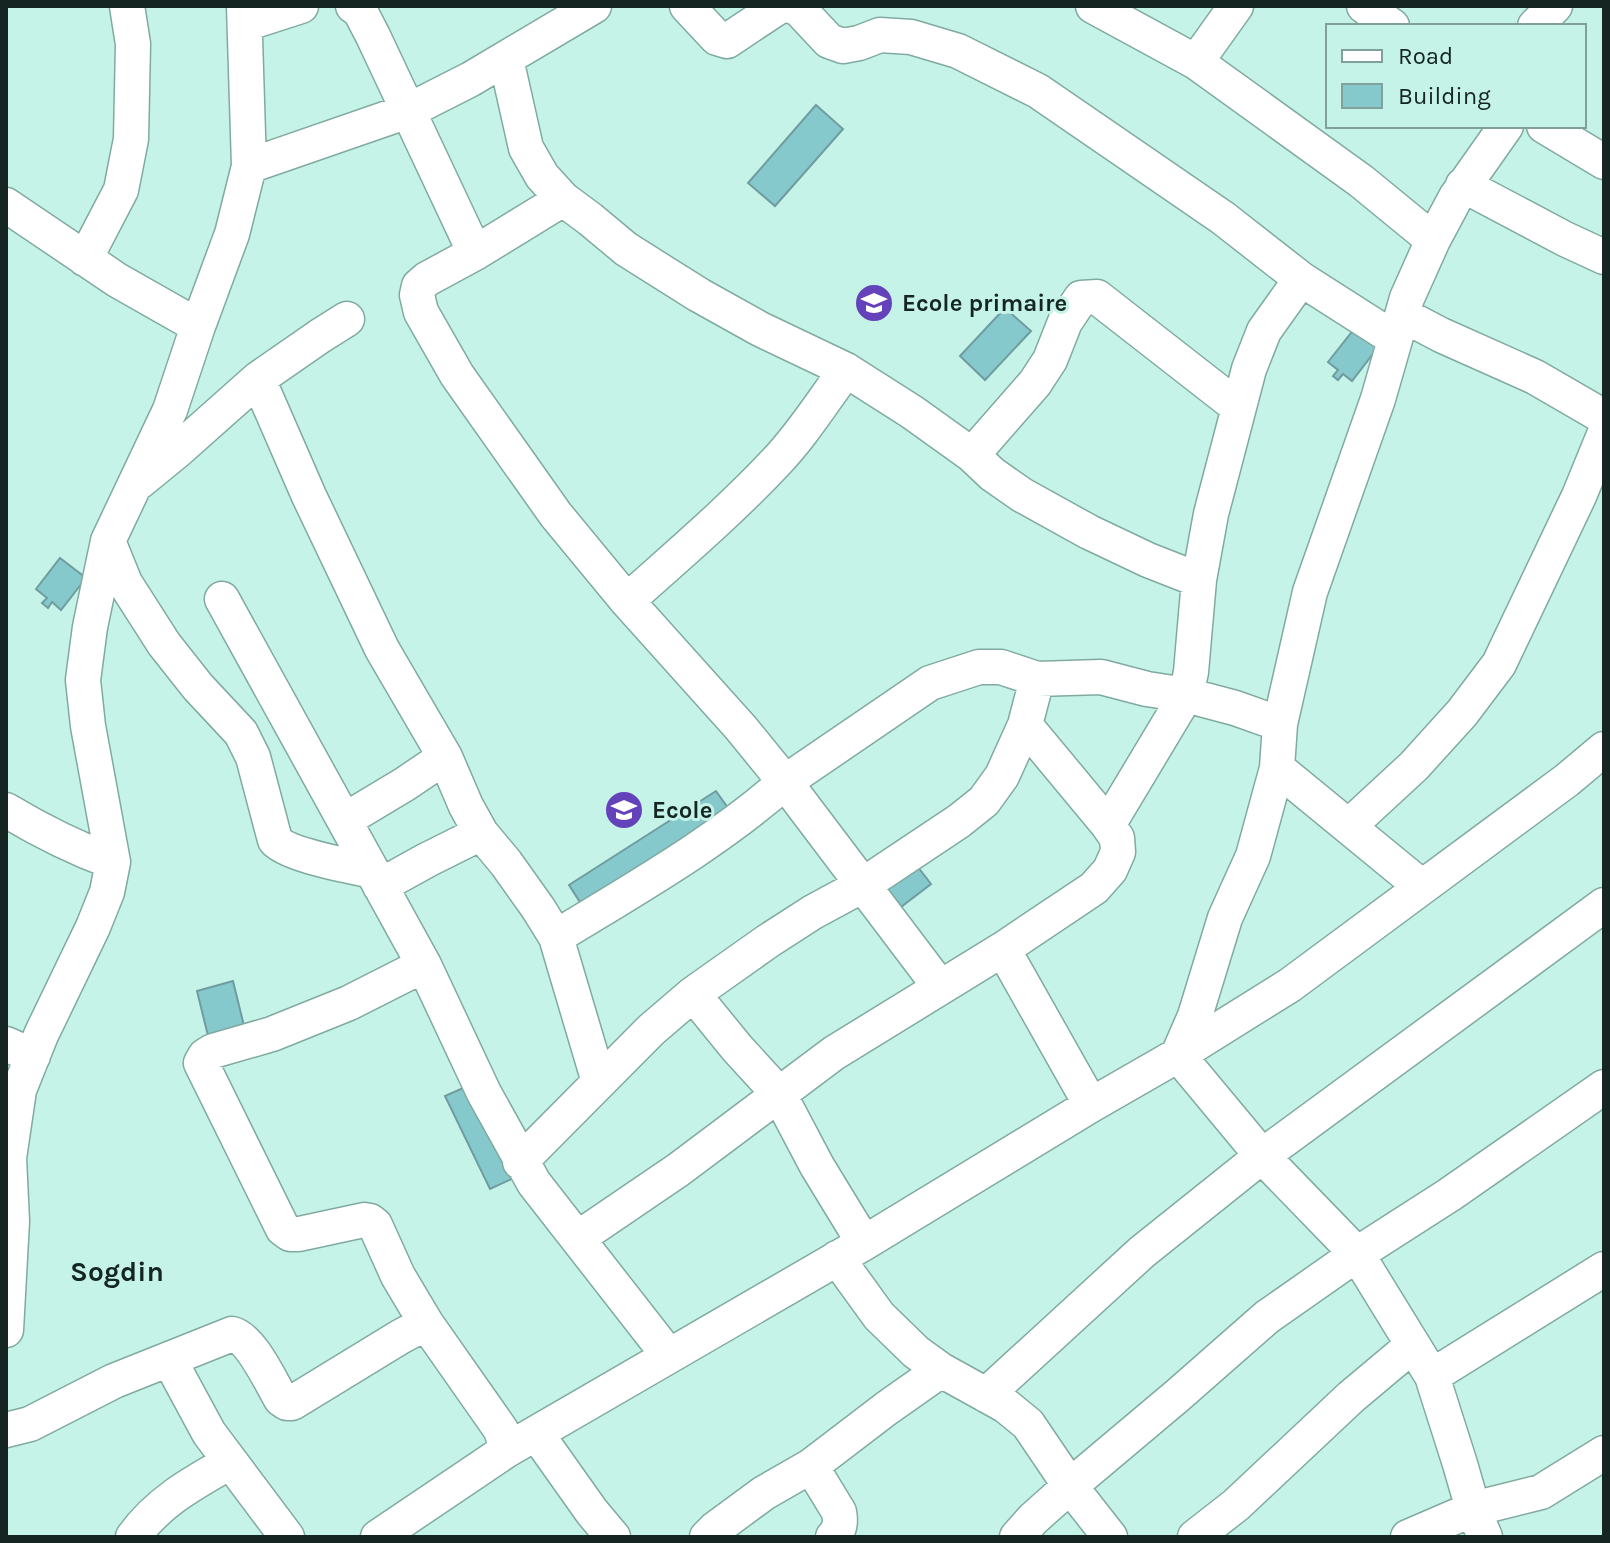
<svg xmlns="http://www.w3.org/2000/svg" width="1610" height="1543" font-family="Karla,sans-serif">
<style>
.building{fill:#85c9cd;stroke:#709c9f;stroke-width:2}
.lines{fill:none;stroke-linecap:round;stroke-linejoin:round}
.minor-casing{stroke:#80aaa0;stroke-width:37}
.minor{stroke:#fff;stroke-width:34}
.labels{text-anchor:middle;stroke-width:6;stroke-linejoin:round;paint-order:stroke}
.poi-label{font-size:24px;font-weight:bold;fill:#152622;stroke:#c6f3e8;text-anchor:start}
.quarter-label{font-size:28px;font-weight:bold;fill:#152622;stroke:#c6f3e8}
</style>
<rect width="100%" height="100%" fill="#c6f3e8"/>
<path class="building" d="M816,105L843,129L775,206L748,183Z
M1005,308L1031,331L985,380L960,356Z
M1355,328L1379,346L1352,381L1343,374L1338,380L1333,376L1338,370L1328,362Z
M60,558L86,578L61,610L52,602L48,608L42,603L47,598L36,589Z
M716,791L733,815L585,910L569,885Z
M911,858L931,884L901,907L881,880Z
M233,981L246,1034L210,1044L197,991Z
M472,1084L516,1177L490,1189L445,1096Z"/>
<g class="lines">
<defs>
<path id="minor" d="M353,6L360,11L373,36L475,253
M687,6L717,38L727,41L778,7L782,6
M791,6L799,9L829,41L843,46L859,43L880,35L911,37L958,51L1038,91L1223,218L1301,279L1395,339
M1093,6L1196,62L1361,181L1433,240
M1364,6L1392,26
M245,24L301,6
M1535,26L1555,6
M506,59L526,148L542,176L563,199L590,219L626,249L699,295L760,329L846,370L912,412L972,455L992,474L1022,495L1089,532L1148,560L1199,580L1191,672L1186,695L1108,825L1117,838L1118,852L1110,870L1094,888L1003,949L834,1053L678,1170L578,1238
M1196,62L1236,6
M1544,126L1604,162
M249,166L408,111L471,79L594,6
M1463,185L1565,239L1604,257
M563,199L475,253L427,279L419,286L417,295L421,312L457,375L556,515L627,601L741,728L785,782L940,987
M6,205L117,280L198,326
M85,259L121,190L131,139L133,44L127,6
M1403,315L1441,335L1535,377L1604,417
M258,379L309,496L382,649L445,757L466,806L481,833
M972,455L1035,383L1050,360L1065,322L1081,298L1097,297L1238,407
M139,482L177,451L258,379L320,336L347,319
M108,541L125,583L164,644L198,687L241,733L253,757L275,840C287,855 351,866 372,871
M1199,580L1211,514L1249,369L1264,331L1301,279
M222,599L424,965L484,1093L534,1183L669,1356
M627,601C677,556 729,512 775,463C802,435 823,401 846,370
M1025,725L1108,825
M1277,768L1422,887
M6,810C41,831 75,848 113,862
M345,820L405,784L445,757
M1349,826L1414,766L1462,713L1499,664L1579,496L1604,435
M380,886L427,860L481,833L506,863L538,908L556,937L599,1082
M556,937C634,889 716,843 785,782L930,683L979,667H1001L1037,679L1101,677L1147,689L1186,695L1235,708L1280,724
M1003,949L1091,1105
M424,965L349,1003L272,1034L213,1051L205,1056L201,1063L283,1229L290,1234H299L364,1220L370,1221L375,1225L398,1276L426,1323L501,1430L507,1450
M693,994L737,1048L779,1094L817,1166L864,1243
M6,1044L33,1056
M520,1162L651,1030L693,994L768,941L813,912L863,885L959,821L984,801L1002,776L1025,725L1037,679
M837,1258L879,1316L916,1352L941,1370L1006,1406L1028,1424L1070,1486L1110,1537
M6,1330L12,1221L9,1158L19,1090L41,1035L93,927L107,892L113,862L88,726L83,680L90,627L108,541L170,410L198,326L232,234L249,166L244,6
M169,1359L209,1433L287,1537
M1432,1376L1604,1269
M986,1395L1142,1252L1262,1156L1604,905
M6,1430L30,1424L114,1381L232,1334C251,1338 271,1382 281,1399L287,1403H292L400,1337L426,1323
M536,1433L592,1512L613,1537
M811,1466L839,1512C841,1522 840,1530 833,1537
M133,1537C158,1502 193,1483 230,1462
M378,1537L507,1450L864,1243L1091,1105L1178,1055L1290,985L1567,780L1604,749
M707,1537L715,1529L764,1493L811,1466L887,1408L941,1370
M1017,1537L1033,1519L1070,1486L1177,1396L1267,1317L1357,1254L1449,1195L1604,1087
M1195,1537L1236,1505L1351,1397L1413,1345
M1408,1537L1473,1509L1541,1492L1604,1453
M1485,1537L1473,1509L1460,1464L1432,1376L1357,1254L1262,1156L1178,1055L1195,1016L1225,918L1253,856L1277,768L1280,724L1310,592L1378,399L1407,298L1433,240L1456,197L1506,126"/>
</defs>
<use href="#minor" class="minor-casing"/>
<use href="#minor" class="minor"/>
</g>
<defs>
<symbol id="school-disc" viewBox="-11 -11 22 22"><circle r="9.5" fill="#6342ba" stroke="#c6f3e8"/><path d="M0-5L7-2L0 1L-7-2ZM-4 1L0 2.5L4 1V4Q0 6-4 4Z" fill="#fff"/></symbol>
</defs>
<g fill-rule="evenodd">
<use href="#school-disc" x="852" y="281" width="44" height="44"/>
<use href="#school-disc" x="602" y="788" width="44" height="44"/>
</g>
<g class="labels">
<g class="poi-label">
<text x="902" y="311">Ecole primaire</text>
<text x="652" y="818">Ecole</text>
</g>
<g class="quarter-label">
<text x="117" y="1281">Sogdin</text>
</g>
</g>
<rect width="1610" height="1543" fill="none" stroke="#152622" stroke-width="16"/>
<rect x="1326" y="24" width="260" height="104" fill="#c6f3e8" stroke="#7fa199" stroke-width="2"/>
<rect x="1342" y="50" width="40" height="12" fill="#ffffff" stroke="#7fa199" stroke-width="2"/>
<text x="1398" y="64" font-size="24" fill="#152622">Road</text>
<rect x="1342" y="84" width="40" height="24" fill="#85c9cd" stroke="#7fa199" stroke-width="2"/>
<text x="1398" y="104" font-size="24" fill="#152622">Building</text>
</svg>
